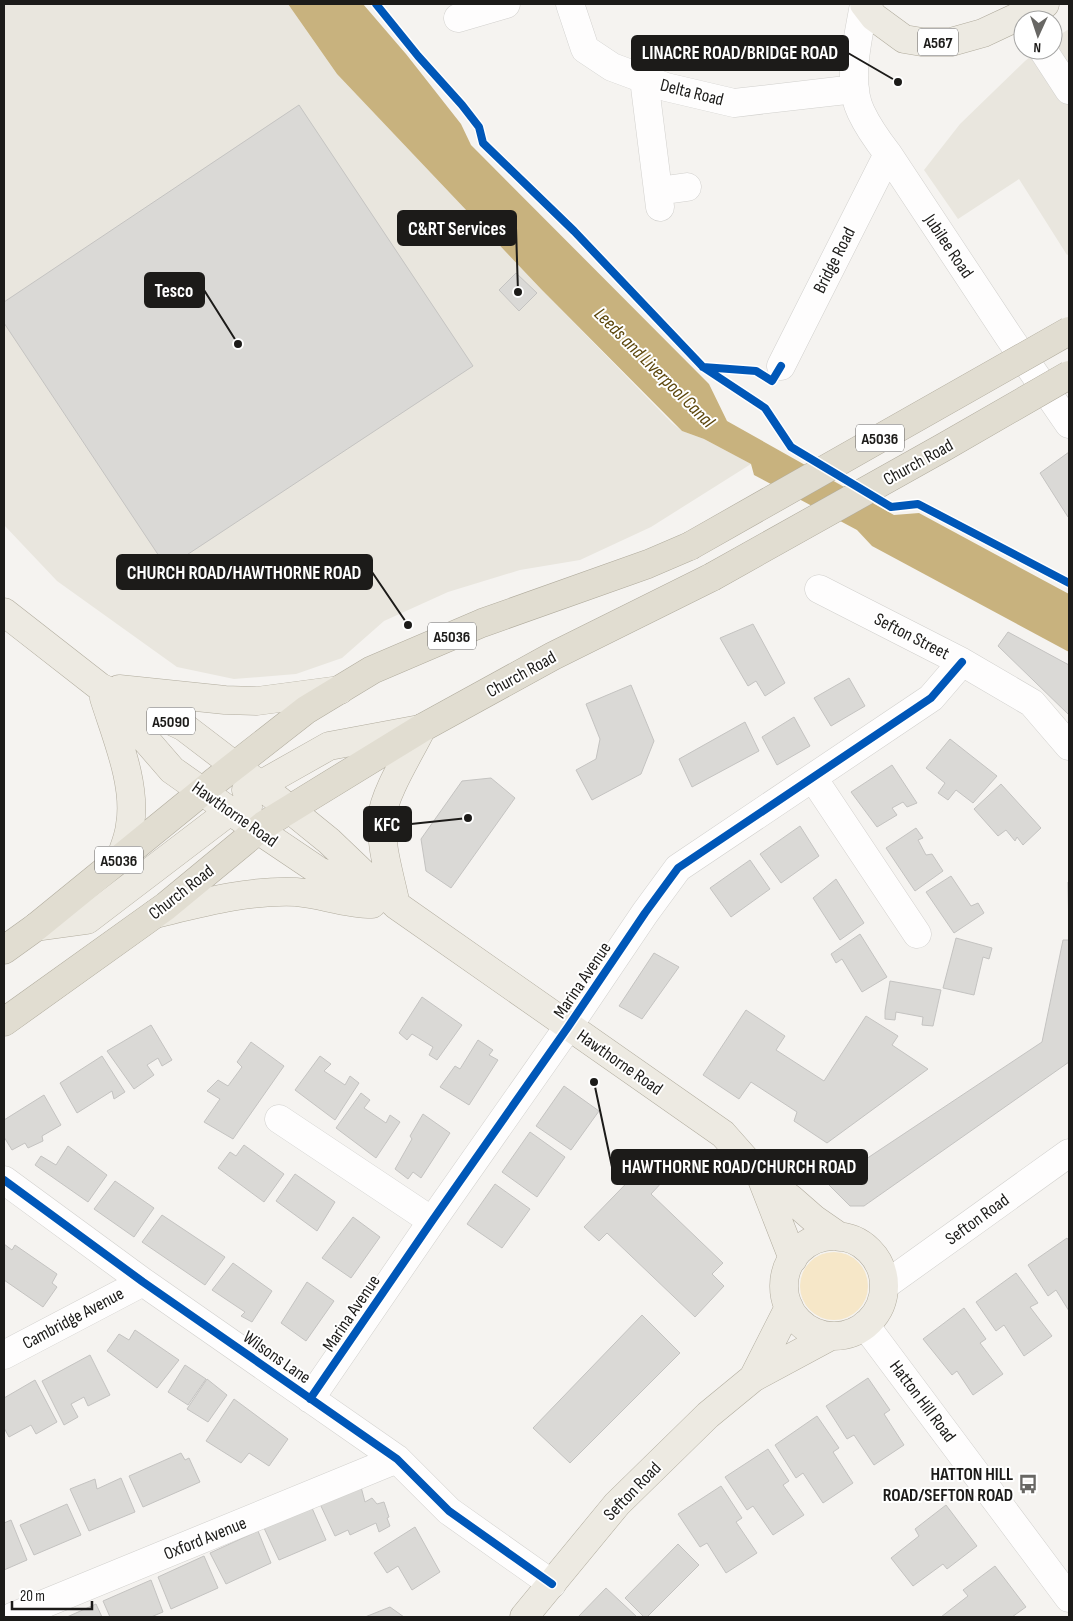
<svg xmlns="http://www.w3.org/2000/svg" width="1073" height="1621" font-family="'Sofia Sans Condensed',sans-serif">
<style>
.built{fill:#e9e6de}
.green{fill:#f6e7c8}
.water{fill:#c8b27e}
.building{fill:#dad9d6;stroke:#c4c3c1}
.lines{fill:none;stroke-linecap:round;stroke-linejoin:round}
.minor-casing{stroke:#d1d0cd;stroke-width:29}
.major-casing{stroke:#b1ac9e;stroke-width:29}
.highway-casing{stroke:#b1ac9e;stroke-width:29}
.minor{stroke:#fefdfd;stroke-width:28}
.major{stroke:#edeae2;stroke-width:28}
.highway{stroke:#e1ddd1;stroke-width:28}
.highway-bridge-casing{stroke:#b1ac9e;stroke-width:29;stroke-linecap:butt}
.highway-bridge{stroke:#e1ddd1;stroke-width:28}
.cycleway-casing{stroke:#fff;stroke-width:11}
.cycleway{stroke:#0057b8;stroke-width:8}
.labels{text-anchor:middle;stroke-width:4;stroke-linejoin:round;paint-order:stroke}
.shield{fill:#fff;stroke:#605f5e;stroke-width:1}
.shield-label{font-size:16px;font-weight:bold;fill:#1c1b19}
.street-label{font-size:18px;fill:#1c1b19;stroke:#fff}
.poi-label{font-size:18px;font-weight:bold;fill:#1c1b19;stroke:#fff;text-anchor:end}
.water-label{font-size:19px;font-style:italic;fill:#5c460b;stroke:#fff}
.leader{fill:none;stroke:#1c1b19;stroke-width:2}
.callout-dot{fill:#1c1b19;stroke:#fff;stroke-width:2}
.callout{fill:#1c1b19;stroke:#1c1b19;stroke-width:2}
.callout-label{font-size:19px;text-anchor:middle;font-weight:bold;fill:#fff}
</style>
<rect width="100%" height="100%" fill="#f5f3f0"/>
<path class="built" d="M4,4H288L337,74L541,289L672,423L682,431L704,439L751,464L651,527L580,560L520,570L448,592L384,621L342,658L296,674L234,679L177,667L57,581L4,525Z
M1069,29V254L1067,255L1019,179L958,219L924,170L960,124L1025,61L1039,50H1053V39Z"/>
<path class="green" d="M800 1286a34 34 0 1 1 68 0a34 34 0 1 1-68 0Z"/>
<path class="water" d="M288,4H363L406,54L461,124L471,145L709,384L727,421L894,515L919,513L1069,594V652L872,546L857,530L754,475L751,464L704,439L682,431L541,289L337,74Z"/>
<path class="building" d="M299,105L473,366L167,568L4,323V302Z
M516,273L537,293L519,311L499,290Z
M1069,452V516L1068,517L1040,473Z
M753,624L785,683L765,696L756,681L748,686L720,638Z
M1008,632L1069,665V715L998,646Z
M849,678L865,706L831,726L814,698Z
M631,685L654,741L641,774L592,800L576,770L596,759L600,739L586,704Z
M794,717L810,746L777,765L762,737Z
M745,722L759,751L692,787L679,759Z
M950,739L997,776L973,803L956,790L948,800L938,793L945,783L926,768Z
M892,765L917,803L907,807L903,802L892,808L897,815L877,827L851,792Z
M491,778L515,798L451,888L426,871L421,839L462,781Z
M1001,784L1041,828L1023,845L1017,837L1015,841L1006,830L998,836L974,809Z
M800,826L819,856L781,883L760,854Z
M916,828L923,838L918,840L926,855L932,854L943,871L915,891L886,848Z
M750,860L770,889L731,917L710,888Z
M951,876L971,906L978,903L984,913L954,933L926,892Z
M836,879L864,923L840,940L813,898Z
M1068,882H1069V938Z
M860,934L887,977L862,992L842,959L836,963L831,954Z
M956,938L992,948L989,959L983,957L974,995L943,988Z
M1063,940H1069V1062L864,1206H850L825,1181L848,1159L857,1165L1042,1042Z
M654,953L679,967L642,1019L619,1006Z
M890,981L941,990L933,1026L922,1025L923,1017L896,1012L895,1020L885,1019V1011Z
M422,997L462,1025L437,1060L429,1055L433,1047L412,1034L407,1040L399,1033Z
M746,1010L785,1036L776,1050L824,1081L866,1016L898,1036L892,1045L928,1069L827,1143L794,1121L797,1112L751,1082L739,1099L703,1075Z
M151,1025L172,1060L162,1066L158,1058L147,1065L154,1075L134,1089L107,1051Z
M478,1040L493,1050L489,1055L498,1060L469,1105L440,1087L455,1066L460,1069Z
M251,1042L284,1066L233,1139L204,1122L220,1099L207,1091L218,1080L228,1086L242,1067L237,1062Z
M102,1056L125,1092L114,1099L112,1091L77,1113L60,1083Z
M320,1056L331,1064L324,1071L345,1085L350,1076L359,1083L335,1120L295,1090Z
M564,1086L599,1111L571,1150L536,1126Z
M361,1093L370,1100L364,1108L386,1123L390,1115L400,1122L376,1158L336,1128Z
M44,1095L61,1125L42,1136L43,1141L28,1148L25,1143L12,1150L4,1137V1120Z
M423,1114L450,1133L421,1178L413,1172L408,1179L395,1169L412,1139L410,1136Z
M530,1132L565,1157L537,1197L502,1172Z
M244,1145L284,1174L264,1202L218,1168L230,1152L236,1156Z
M68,1146L107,1175L88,1202L35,1165L41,1156L56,1165Z
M647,1162L665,1179L651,1194L723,1263L712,1274L724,1286L695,1317L607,1233L599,1241L584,1227Z
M295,1174L335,1202L317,1231L276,1201Z
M115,1181L154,1208L134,1237L94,1209Z
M495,1184L530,1209L502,1248L467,1224Z
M162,1215L225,1257L205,1285L142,1242Z
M353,1217L380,1237L351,1278L322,1258Z
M1067,1238L1069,1241V1311L1056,1290L1048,1296L1028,1265Z
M4,1244L12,1250L15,1245L57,1274L52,1283L57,1287L43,1307L4,1280Z
M233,1263L272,1291L252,1322L241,1316L245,1312L212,1290Z
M1016,1273L1038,1303L1030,1307L1052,1336L1024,1356L1004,1325L996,1331L976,1302Z
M307,1282L334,1301L306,1341L281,1323Z
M964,1308L986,1339L980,1343L1003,1374L973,1395L957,1371L952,1375L923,1339Z
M642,1315L680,1353L570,1463L533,1428Z
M135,1330L179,1360L157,1388L107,1351L119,1334L129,1340Z
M90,1355L110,1395L88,1406L84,1397L71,1404L78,1417L64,1425L42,1381Z
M185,1365L206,1379L188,1405L168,1392Z
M868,1378L890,1410L884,1414L904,1445L874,1465L854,1435L847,1439L826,1406Z
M207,1379L227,1395L208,1422L187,1409Z
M35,1380L57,1422L36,1434L31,1425L9,1437L4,1428V1398Z
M234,1399L288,1439L269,1466L249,1453L241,1463L206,1441Z
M817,1416L839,1448L833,1452L853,1483L823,1503L803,1473L796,1478L775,1445Z
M768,1449L789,1481L783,1485L804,1515L773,1535L753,1506L747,1510L725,1477Z
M181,1453L185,1460L189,1458L200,1482L143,1507L129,1476Z
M121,1478L135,1512L89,1531L70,1489L95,1479L97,1489Z
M721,1486L742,1518L736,1522L757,1553L726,1573L707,1543L700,1547L678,1514Z
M361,1487L365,1502L372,1498L377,1504L384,1502L389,1517L387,1518L390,1526L379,1532L376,1523L350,1535L348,1530L335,1536L320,1504Z
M67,1504L81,1535L34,1555L20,1525Z
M946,1505L977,1546L947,1569L943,1564L913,1586L891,1558L919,1536L915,1529Z
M312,1508L326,1540L279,1560L264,1528Z
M11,1520L27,1560L4,1570V1523Z
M415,1527L440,1572L412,1590L398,1566L387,1573L374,1553Z
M258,1531L271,1563L226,1584L210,1553Z
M678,1544L699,1565L647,1617H644L625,1598Z
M204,1556L218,1588L171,1609L158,1577Z
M995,1566L1026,1607L1012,1617H941L968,1596L963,1590Z
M151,1580L163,1612L151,1617H110L103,1601Z
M606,1588L637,1617H578Z
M96,1604L102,1617H67Z
M390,1607L404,1617H365Z"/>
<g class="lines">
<defs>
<path id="minor" d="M570,4L585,49L612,67L666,87L734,103L855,89
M864,4C859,36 846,81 861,112C868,127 878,141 888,154L1009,337L1069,424
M458,18L506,4
M1043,50L1069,90
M644,79L660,207
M658,191L687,187
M781,366L888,154
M819,589L962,662L1032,703L1069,746
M813,778L917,934
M279,1119L432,1221
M4,1180L143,1282L397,1459L449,1511L552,1584
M884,1286L1069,1153
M865,1325L1069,1598
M4,1355L143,1282
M310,1399L432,1221L568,1027L645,913L678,868L931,698L962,662
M12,1617L397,1459"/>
<path id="major" d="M864,4L874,17L904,39L922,42H951L983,33L1045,4
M4,612L100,687L172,770L230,811L319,871L378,897
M100,687L184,727L260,785L329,841L396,905L723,1134L761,1177L790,1198L814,1219L840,1237
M119,689L225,700L257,701L340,690
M104,698C116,736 137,785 130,825C129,837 124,848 120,859
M246,790L260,785L329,746L420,729
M396,905C390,876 380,846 382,817C384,793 411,751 422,728
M155,914C201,903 248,890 296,892C321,894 346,904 372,904
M36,927L87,920L230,811L248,807
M761,1177L793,1259
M784 1286a50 50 0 1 1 100 0a50 50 0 1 1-100 0Z
M753,1378L789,1307
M524,1617L617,1504L708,1415L753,1378L831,1336"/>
<path id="highway" d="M4,950L36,927L214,782L306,710L372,670L482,623L648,564L690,546
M4,1022L166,906L264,825L422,728L553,656L712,577"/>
</defs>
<use href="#minor" class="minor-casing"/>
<use href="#major" class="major-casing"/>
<use href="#highway" class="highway-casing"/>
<use href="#minor" class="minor"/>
<use href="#major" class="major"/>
<use href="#highway" class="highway"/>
<defs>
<path id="highway-bridge" d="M690,546L1069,331
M712,577L944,447L1069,375"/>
</defs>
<use href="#highway-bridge" class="highway-bridge-casing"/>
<use href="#highway-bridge" class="highway-bridge"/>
<defs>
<path id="cycleway" d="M376,4L418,56L462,105L479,127L483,143L574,231L703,367L765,408L791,447L891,507L918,504L1069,583
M703,367L756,371L772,381L781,366
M4,1180L143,1282L397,1459L449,1511L552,1584
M310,1399L432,1221L568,1027L645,913L678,868L931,698L962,662"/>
</defs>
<use href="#cycleway" class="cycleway-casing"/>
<use href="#cycleway" class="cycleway"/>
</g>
<defs>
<symbol id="bus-bare" viewBox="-9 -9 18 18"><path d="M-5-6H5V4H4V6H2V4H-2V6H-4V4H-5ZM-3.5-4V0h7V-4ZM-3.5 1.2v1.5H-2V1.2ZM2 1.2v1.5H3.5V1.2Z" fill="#686764" stroke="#fff" stroke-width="2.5" paint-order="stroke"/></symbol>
</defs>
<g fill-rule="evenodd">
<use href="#bus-bare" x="1014" y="1470" width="28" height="28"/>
</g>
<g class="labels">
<g class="shield">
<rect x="918" y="28.5" width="40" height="27" rx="4"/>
<rect x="856" y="424.5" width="48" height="27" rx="4"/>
<rect x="428" y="622.5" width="48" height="27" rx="4"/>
<rect x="147" y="707.5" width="48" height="27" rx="4"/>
<rect x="95" y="846.5" width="48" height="27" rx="4"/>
</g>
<g class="shield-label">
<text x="938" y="48">A567</text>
<text x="880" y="444">A5036</text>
<text x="452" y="642">A5036</text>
<text x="171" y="727">A5090</text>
<text x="119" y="866">A5036</text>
</g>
<g class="street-label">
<text transform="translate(692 92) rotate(14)" y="6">Delta Road</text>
<text transform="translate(949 246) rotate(56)" y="6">Jubilee Road</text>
<text transform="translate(834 260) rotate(-63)" y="6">Bridge Road</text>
<text transform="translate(918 462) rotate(-29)" y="6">Church Road</text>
<text transform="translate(912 636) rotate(27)" y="6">Sefton Street</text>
<text transform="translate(521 674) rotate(-29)" y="6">Church Road</text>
<text transform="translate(235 814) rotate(35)" y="6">Hawthorne Road</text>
<text transform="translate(181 892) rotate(-38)" y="6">Church Road</text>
<text transform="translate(582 980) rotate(-56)" y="6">Marina Avenue</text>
<text transform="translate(620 1062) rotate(35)" y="6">Hawthorne Road</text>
<text transform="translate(977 1219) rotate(-36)" y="6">Sefton Road</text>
<text transform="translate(351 1313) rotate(-56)" y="6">Marina Avenue</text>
<text transform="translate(73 1318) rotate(-28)" y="6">Cambridge Avenue</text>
<text transform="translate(277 1357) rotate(35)" y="6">Wilsons Lane</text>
<text transform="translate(923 1401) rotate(53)" y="6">Hatton Hill Road</text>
<text transform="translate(632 1491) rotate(-46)" y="6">Sefton Road</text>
<text transform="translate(205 1538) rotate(-22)" y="6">Oxford Avenue</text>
</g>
<g class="poi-label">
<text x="1013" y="1480">HATTON HILL<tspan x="1013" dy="21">ROAD/SEFTON ROAD</tspan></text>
</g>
<g class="water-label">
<text transform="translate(655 367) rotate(45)" y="7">Leeds and Liverpool Canal</text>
</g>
</g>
<path class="leader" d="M898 82L848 53M518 292L516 228M238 344L204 290M408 625L372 572M468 818L411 824M594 1082L612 1167"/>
<g class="callout-dot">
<circle cx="898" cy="82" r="5"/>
<circle cx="518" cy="292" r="5"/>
<circle cx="238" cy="344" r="5"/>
<circle cx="408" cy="625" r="5"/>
<circle cx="468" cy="818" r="5"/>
<circle cx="594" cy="1082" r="5"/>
</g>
<g class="callout">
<rect x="632" y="36" width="216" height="34" rx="5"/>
<rect x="398" y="211" width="118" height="34" rx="5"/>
<rect x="145" y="273" width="59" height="34" rx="5"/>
<rect x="117" y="555" width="255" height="34" rx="5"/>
<rect x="364" y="807" width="47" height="34" rx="5"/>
<rect x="612" y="1150" width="255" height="34" rx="5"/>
</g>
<g class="callout-label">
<text x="740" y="59">LINACRE ROAD/BRIDGE ROAD</text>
<text x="457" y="235">C&amp;RT Services</text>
<text x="174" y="297">Tesco</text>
<text x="244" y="579">CHURCH ROAD/HAWTHORNE ROAD</text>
<text x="387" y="831">KFC</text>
<text x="739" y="1173">HAWTHORNE ROAD/CHURCH ROAD</text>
</g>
<rect width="1073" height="1621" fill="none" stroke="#1c1b19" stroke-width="10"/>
<g transform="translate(1038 35) rotate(183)"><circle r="24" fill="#ffffff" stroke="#a4a4a3"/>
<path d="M0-4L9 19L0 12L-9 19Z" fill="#686764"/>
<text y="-8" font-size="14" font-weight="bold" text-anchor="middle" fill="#1c1b19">N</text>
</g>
<path d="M12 1601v8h80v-8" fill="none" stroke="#1c1b19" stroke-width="2.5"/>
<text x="20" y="1601" font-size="15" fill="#1c1b19" stroke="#ffffff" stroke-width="4" paint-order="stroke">20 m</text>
</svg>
